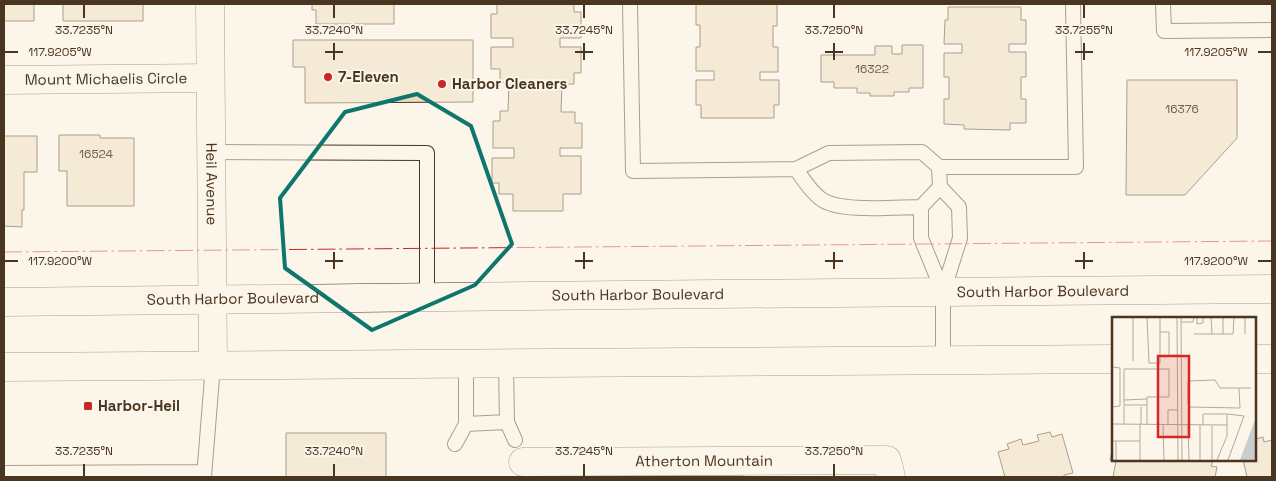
<svg xmlns="http://www.w3.org/2000/svg" width="1276" height="481" font-family="'Space Grotesk',sans-serif">
<style>
.building{fill:#ecdcbc;stroke:#4a3520}
.lines{fill:none;stroke-linecap:round;stroke-linejoin:round}
.service-casing{stroke:#4a3520;stroke-width:16}
.minor-casing{stroke:#4a3520;stroke-width:29}
.primary-casing{stroke:#4a3520;stroke-width:29}
.service{stroke:#fbf6e9;stroke-width:14}
.minor{stroke:#fbf6e9;stroke-width:28}
.primary{stroke:#fbf6e9;stroke-width:28}
.power{stroke:#c62828;stroke-width:1;stroke-dasharray:18 4 2.5 4;stroke-linecap:butt}
.marked{fill:none;stroke:#0f766e;stroke-width:4;stroke-linejoin:round}
.ticks{fill:none;stroke:#4a3520;stroke-width:2}
.poi-dot{fill:#c62828;stroke:#fbf6e9;stroke-width:2}
.labels{text-anchor:middle;stroke-width:4;stroke-linejoin:round;paint-order:stroke}
.number-label{font-size:12px;fill:#725f47}
.poi-label{font-size:15px;font-weight:bold;fill:#4a3520;stroke:#fbf6e9;text-anchor:start}
.street-label{font-size:15px;fill:#4a3520;stroke:#fbf6e9}
.inset-road{fill:none;stroke:#b4a999;stroke-width:1}
.view{fill:#d62828;fill-opacity:0.15;stroke:#d62828;stroke-width:2.5}
.inset-edge{fill:none;stroke:#4a3520;stroke-width:2.5}
.ticks-label{font-size:12px;text-anchor:middle;fill:#4a3520;stroke:#fbf6e9;stroke-width:4;stroke-linejoin:round;paint-order:stroke}
</style>
<rect width="100%" height="100%" fill="#fbf6e9"/>
<path class="building" d="M4,4H34V21H4Z
M63,4H143V21H63Z
M312,4H394V24H316V10H312Z
M497,4H574V12H581V38H560V47H581V73H574V84H562L561,112H575V123H582V148H560V156H581V194H563V211H513V194H499V183H492V158H514V148H493V121H500V111H508L509,83L500,82V69H491V47H513V38H491V14H497Z
M696,4H777V26H773V47H778V72H760V80H779V105H774V118H701V105H696V80H714V71H696V47H700V25H696Z
M948,7H1021V20H1026V44H1009V52H1026V77H1021V99H1026V123H1010V130L964,129V125L944,124V99H949V77H944V53H962V44H944L945,20H948Z
M293,40H473V102L305,103V67H293Z
M902,45H923V88H909V92H894V96H870V93H857V88H834V82H821V55H875V46H892V54H902Z
M1127,80H1237V138L1185,195H1126Z
M59,135H100V138H134V206H67V171H59Z
M4,136H37V172H24V210H22V227L4,226Z
M1050,432L1052,437L1062,434L1073,473L1064,475V477H1005L998,452L1009,449L1007,444L1021,439L1023,445L1039,441L1037,435Z
M286,433H386V477H286Z
M1263,437L1264,442L1272,440V477H1247L1243,460H1255V439Z
M1113,446L1114,460H1213L1211,466L1217,467L1215,477H1113L1116,461L1110,460Z
M743,475V477H575V476Z"/>
<g class="lines">
<defs>
<path id="service" d="M630,4L633,171L796,169L829,153L922,152L939,167H1076L1073,4
M1163,4L1164,31L1272,30
M211,152L427,153V296
M939,167L940,187L921,207V238L943,292
M796,169C803,179 811,192 821,199C840,213 896,207 921,207
M940,187L959,207L960,238L943,292V360
M506,363L507,422L515,440
M466,424L507,422
M455,444L466,424V363
M4,473L204,472
M204,477L213,365"/>
<g id="minor">
<path id="s1" d="M210,4L213,365"/>
<path id="s2" d="M4,80L210,78"/>
<path id="s3" d="M523,462L887,460L891,477"/>
</g>
<g id="primary">
<path id="s4" d="M4,302C427,295 849,294 1272,289"/>
<path d="M1255,359H1272"/>
<path d="M4,367L1114,359"/>
</g>
</defs>
<use href="#service" class="service-casing"/>
<use href="#minor" class="minor-casing"/>
<use href="#primary" class="primary-casing"/>
<use href="#service" class="service"/>
<use href="#minor" class="minor"/>
<use href="#primary" class="primary"/>
<path class="power" d="M4,252L1272,241"/>
</g>
<path d="M0 0H1276V481H0ZM417,94L471,126L512,244L475,285L372,330L285,268L280,198L345,112Z" fill="#fbf6e9" fill-opacity=".55" fill-rule="evenodd"/>
<path class="marked" d="M417,94L471,126L512,244L475,285L372,330L285,268L280,198L345,112Z"/>
<path class="ticks" d="M84,5V18M334,5V18M584,5V18M834,5V18M1084,5V18M334,43V60M584,43V60M834,43V60M1084,43V60M5,52H18M325,52H343M575,52H593M825,52H843M1075,52H1093M1258,52H1271M334,252V269M584,252V269M834,252V269M1084,252V269M5,261H18M325,261H343M575,261H593M825,261H843M1075,261H1093M1258,261H1271M84,464V476M334,464V476M584,464V476M834,464V476"/>
<g class="poi-dot">
<circle cx="328" cy="77" r="5"/>
<circle cx="442" cy="84" r="5"/>
<rect x="83" y="401" width="10" height="10" rx="2.5"/>
</g>
<g class="labels">
<g class="number-label">
<text x="872" y="73">16322</text>
<text x="1182" y="113">16376</text>
<text x="96" y="158">16524</text>
</g>
<g class="poi-label">
<text x="338" y="82">7-Eleven</text>
<text x="452" y="89">Harbor Cleaners</text>
<text x="98" y="411">Harbor-Heil</text>
</g>
<g class="street-label">
<text dy="5" stroke="none"><textPath href="#s2" startOffset="102">Mount Michaelis Circle</textPath></text>
<text dy="5" stroke="none"><textPath href="#s1" startOffset="180">Heil Avenue</textPath></text>
<text dy="5" stroke="none"><textPath href="#s4" startOffset="1039">South Harbor Boulevard</textPath></text>
<text dy="5" stroke="none"><textPath href="#s4" startOffset="634">South Harbor Boulevard</textPath></text>
<text dy="5" stroke="none"><textPath href="#s4" startOffset="229">South Harbor Boulevard</textPath></text>
<text dy="5" stroke="none"><textPath href="#s3" startOffset="181">Atherton Mountain</textPath></text>
</g>
</g>
<g transform="translate(1112 317)">
<rect width="144" height="144" fill="#fbf6e9"/>
<path d="M144,100V143H128Z" fill="#c9cecd"/>
<path class="inset-road" d="M21,0V44M35,0L37,46H48V0M65,0L66,143M69,0L70,143M85,0V7L91,6V0M99,0L100,17M111,0V17M69,5H81L82,0M48,15H57V39M82,17H121L122,0M133,17V0M48,39L67,38M0,50L8,51V89L0,90M12,83L35,82M76,87V64L103,63L108,71H139M35,88V80H57V52H12V88H35V107M29,90V107M78,90L128,91L127,71M115,97L132,99L116,143M0,107L115,108V119L105,143M12,107V89M28,107V143M51,107L52,143M56,107V93H65M76,107L77,143M88,108V143M91,108V97H115V108M100,109V143M0,124H28M4,124V143"/>
<path class="view" d="M46,39H77V120H46Z"/>
<rect width="144" height="144" class="inset-edge"/>
</g>
<g class="ticks-label">
<text x="84" y="34">33.7235°N</text>
<text x="334" y="34">33.7240°N</text>
<text x="584" y="34">33.7245°N</text>
<text x="834" y="34">33.7250°N</text>
<text x="1084" y="34">33.7255°N</text>
<text x="1216" y="56">117.9205°W</text>
<text x="60" y="56">117.9205°W</text>
<text x="1216" y="265">117.9200°W</text>
<text x="60" y="265">117.9200°W</text>
<text x="84" y="455">33.7235°N</text>
<text x="334" y="455">33.7240°N</text>
<text x="584" y="455">33.7245°N</text>
<text x="834" y="455">33.7250°N</text>
</g>
<rect width="1276" height="481" fill="none" stroke="#4a3520" stroke-width="10"/>
</svg>
